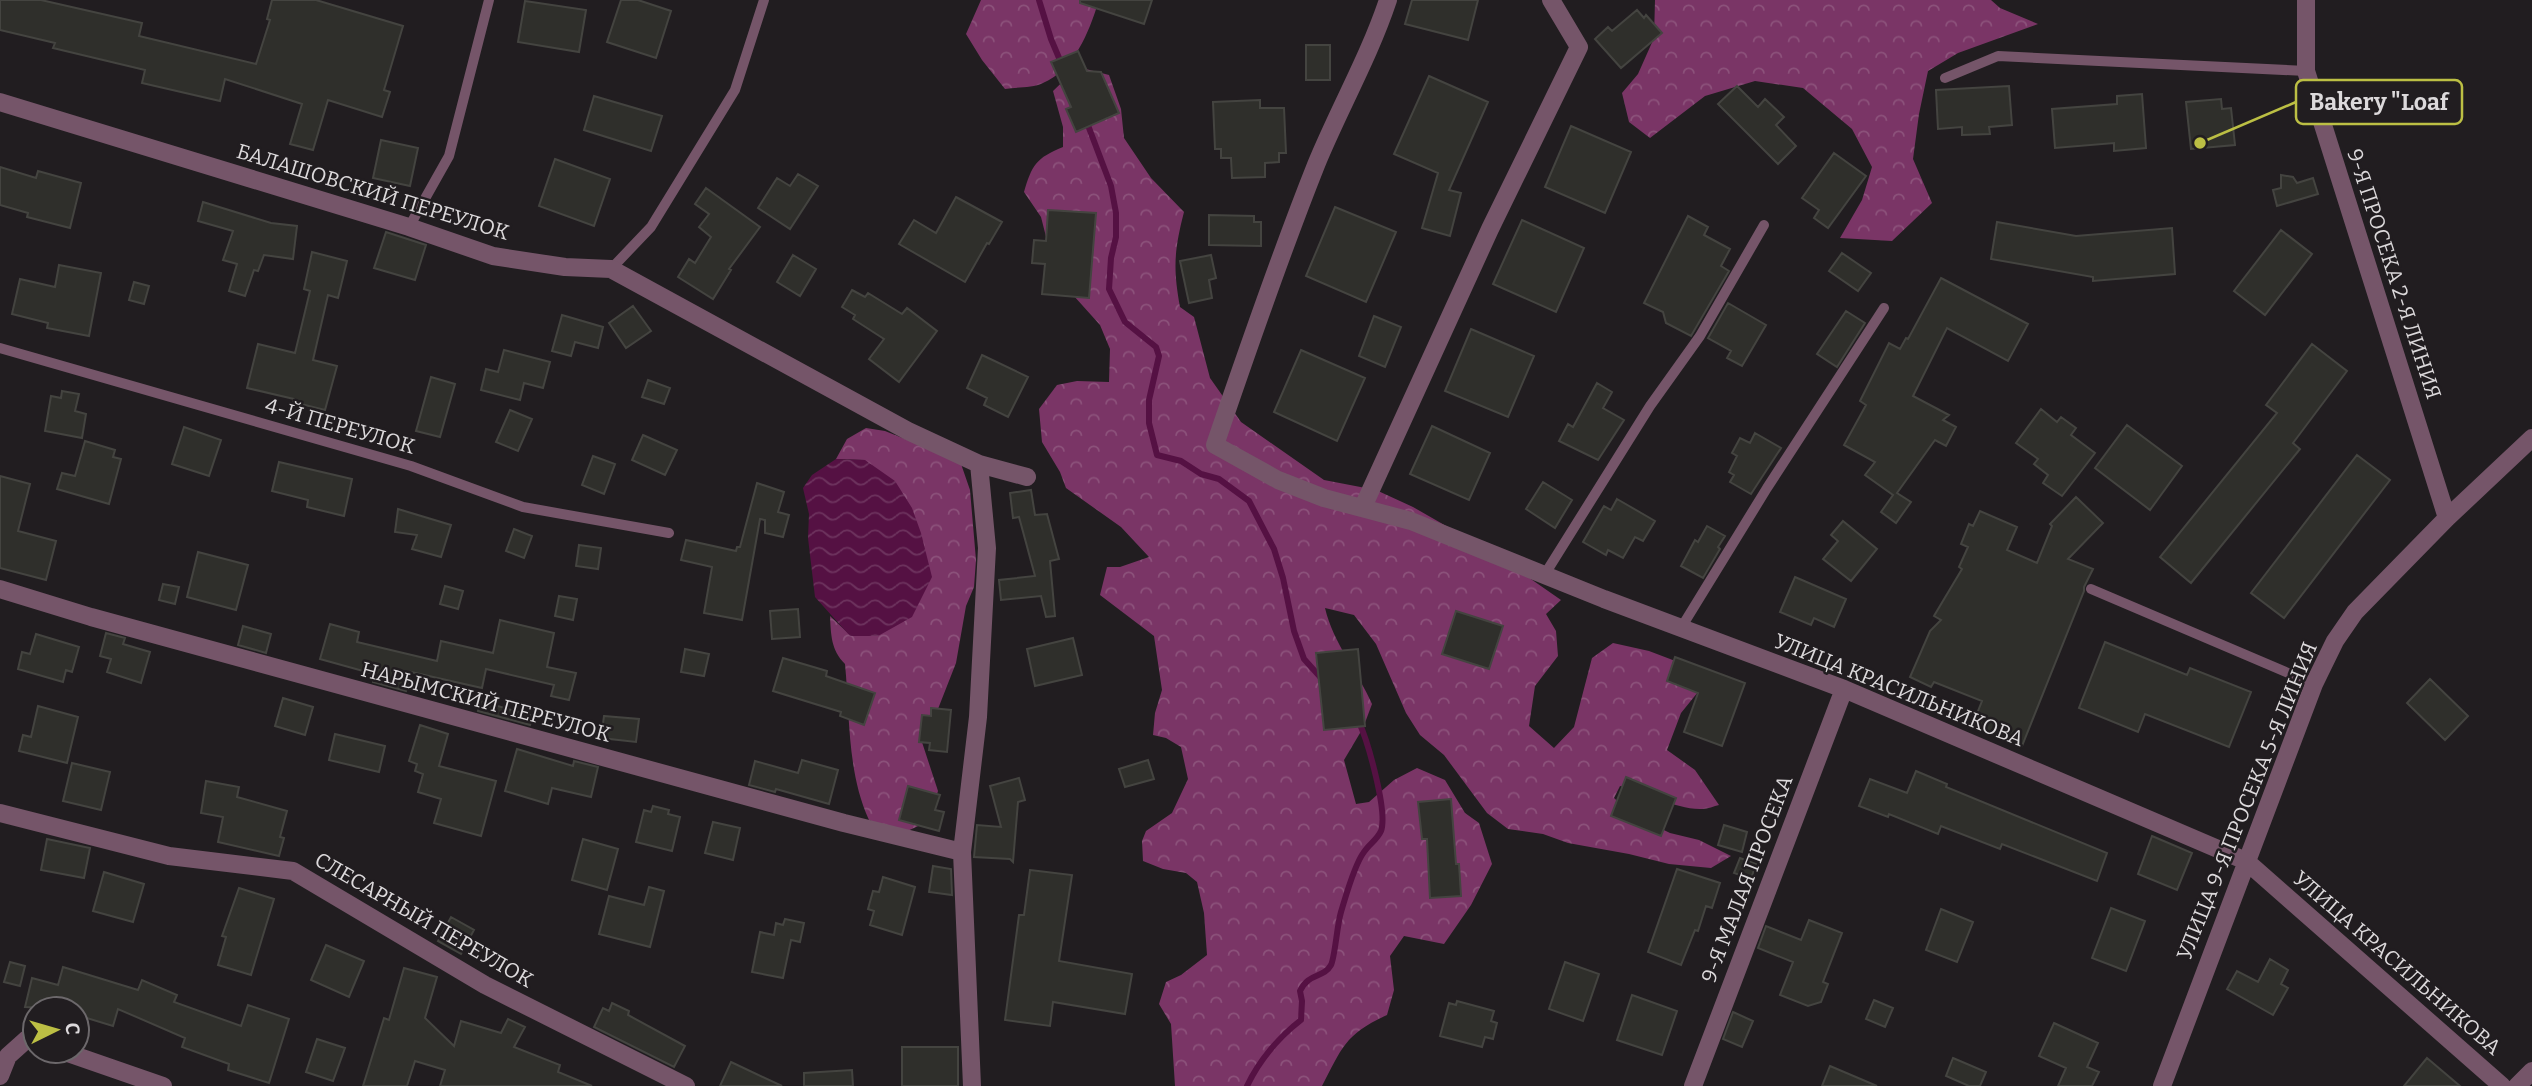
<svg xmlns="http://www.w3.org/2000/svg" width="2532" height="1086" font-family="Bitter,serif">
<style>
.forest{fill:url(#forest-crowns)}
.water{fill:url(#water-waves)}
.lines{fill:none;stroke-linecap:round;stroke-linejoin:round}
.stream{stroke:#551143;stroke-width:6}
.building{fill:#2f2f2b;stroke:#444440;stroke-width:2}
.lane{stroke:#755569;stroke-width:10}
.street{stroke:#755569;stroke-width:18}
.labels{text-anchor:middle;stroke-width:5;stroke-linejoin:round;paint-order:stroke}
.street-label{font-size:21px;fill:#dcd9db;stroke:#211d20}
.leader{fill:none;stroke:#bcbf44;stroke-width:2.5}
.callout-dot{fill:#bcbf44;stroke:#211d20;stroke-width:2.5}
.callout{fill:#211d20;stroke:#bcbf44;stroke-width:2.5}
.callout-label{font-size:23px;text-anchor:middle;font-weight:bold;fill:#dcd9db}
</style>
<defs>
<pattern id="forest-crowns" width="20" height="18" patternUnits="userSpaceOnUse" patternTransform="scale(1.75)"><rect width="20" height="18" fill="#7a3566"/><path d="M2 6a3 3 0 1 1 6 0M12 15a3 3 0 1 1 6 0" fill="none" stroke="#8c527b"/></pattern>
<pattern id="water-waves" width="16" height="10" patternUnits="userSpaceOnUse" patternTransform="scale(1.75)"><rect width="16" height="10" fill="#551143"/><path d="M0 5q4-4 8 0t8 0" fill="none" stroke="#6d335e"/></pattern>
</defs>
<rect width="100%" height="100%" fill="#211d20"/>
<path class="forest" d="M981,0H1111L1098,3C1089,32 1074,70 1043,83C1033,88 1017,87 1005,89L982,60L966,34Z
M1655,0H1991L2000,8L2038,24L1958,53L1928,71L1919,114L1913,159L1932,203L1892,241L1840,238L1862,200L1872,167L1852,129L1803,88L1755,81L1705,96L1650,138L1629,122L1622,93L1638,74L1654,38Z
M1078,67L1109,75L1121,109L1124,138L1151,178L1184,212C1174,251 1173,268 1180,307L1194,317L1210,378L1241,422L1324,480L1376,490L1413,507L1495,554L1561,600L1546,614L1556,631L1558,656L1535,686L1529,726L1554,748L1574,727L1592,658L1613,643L1649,651L1678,662L1698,692L1681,713L1667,750L1695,770L1719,805C1714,806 1708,809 1702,809C1675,810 1647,791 1620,786L1614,798L1633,815L1670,833L1699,840L1731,856L1711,868L1669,864L1629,854L1568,843L1543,834L1508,829L1487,813L1444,755L1420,735L1406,713L1376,644L1354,615L1325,608C1333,643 1358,672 1372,704L1363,728L1344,760L1356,804L1369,802L1394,780L1417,768L1445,780L1465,813L1479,823L1492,864L1471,905L1444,944L1404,936L1390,956L1394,990L1387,1015C1345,1034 1342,1048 1322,1086H1175L1171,1024L1159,1004L1166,982L1181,975L1207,955L1204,913L1197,882L1186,873L1163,869L1143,861L1142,841L1146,831L1172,813L1188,779L1181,747L1166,738L1153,735L1155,713L1162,690L1154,636L1100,595L1107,567H1120L1149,557L1121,527L1066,488L1060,472L1042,442L1039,409L1057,385L1077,381L1109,382L1110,349L1100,325L1056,276L1041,217L1024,192C1032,165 1036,158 1063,147V127L1053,91Z
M866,428L885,431L960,461L970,490L976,560L974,587L966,606L956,663L936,714L919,733L938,791L929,821L901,834L869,820C847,772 850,716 845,664C831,650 831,635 830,616L850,635L865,460L836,459L847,439Z"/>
<path class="water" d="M836,459L865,460L895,481L912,508L921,533L932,577L912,617L878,636H850L815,597L808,538L809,514L803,488L812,475Z"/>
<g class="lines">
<path class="stream" d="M1039,0L1051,39L1062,65
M1086,120L1111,186L1116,213V237L1111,258L1109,289L1125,322L1156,347L1159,356L1149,400V423L1157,455L1181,461L1201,474L1219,479L1249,501L1274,549L1283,578L1294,631L1304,659L1322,679
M1247,1086C1259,1061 1279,1037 1301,1020L1302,1001L1300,991C1309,972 1323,979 1331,965C1335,957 1337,925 1341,912C1346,896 1354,865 1364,852C1369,844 1377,840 1381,831C1388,812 1368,742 1359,722"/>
</g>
<path class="building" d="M0,0H41L142,23L139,36L256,64L270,20L267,19L272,0H316L403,26L384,90L390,92L382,117L328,100L313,150L290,144L302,104L225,79L220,101L142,83L145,70L53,48L55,43L0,30Z
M621,0H638L671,11L656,58L607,42Z
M1080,0H1152L1144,24L1080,3Z
M1412,0H1478L1468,40L1405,24Z
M525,1L586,10L579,52L518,42Z
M1637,10L1644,18L1646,15L1662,33L1621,68L1595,39L1608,27L1612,31Z
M1306,45H1330V80H1306Z
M1078,51L1087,71L1101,72L1119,113L1076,132L1066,109L1071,107L1051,62Z
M1429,76L1488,102L1449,190L1461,193L1450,236L1422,228L1438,173L1394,154Z
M1737,86L1758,107L1765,99L1784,117L1776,125L1796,146L1778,164L1718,104Z
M2009,86L2012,125L1989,127L1990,134L1962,135V127L1938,129L1936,90Z
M2142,94L2146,148L2114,151V143L2055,148L2052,109L2117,104V96Z
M594,96L662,116L651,151L584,130Z
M2221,99L2222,109L2231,108L2235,145L2191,149L2186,102Z
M1260,100V108H1284L1286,153H1279V162L1265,163V177L1232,178L1231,158H1221V149H1215L1213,102Z
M1571,126L1631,152L1605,213L1545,187Z
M381,140L418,148L410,186L373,178Z
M1834,153L1866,176L1828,228L1814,218L1819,210L1802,198Z
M555,159L610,179L594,226L539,206Z
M0,167L36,178L38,171L81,183L70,228L27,217L28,213L0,205Z
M798,174L818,186L790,229L758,208L777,178L790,186Z
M2281,175L2293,177L2297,183L2313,178L2318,194L2277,206L2273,190L2281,188Z
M706,188L760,227L729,269L731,270L713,299L678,277L689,259L695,263L711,237L699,227L709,214L695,204Z
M956,197L1002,222L989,244L987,243L965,282L899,244L914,220L936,233Z
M203,202L271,223L297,226L293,259L264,255L258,271L254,270L245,296L229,291L237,264L223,260L233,231L198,221Z
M1335,207L1396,232L1366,302L1306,276Z
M1048,210L1096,213L1089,298L1042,294L1045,264L1032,263L1034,240L1046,241Z
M1209,215L1254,216V222H1261V246L1209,245Z
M1688,216L1708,227L1704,235L1730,249L1721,266L1729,271L1691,336L1666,323L1663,312L1644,303Z
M1522,220L1584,248L1556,312L1493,284Z
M1997,222L2076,236L2172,228L2175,274L2093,281V277L1991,259Z
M2281,230L2312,254L2265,315L2234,291Z
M386,232L426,245L415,280L374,268Z
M312,252L347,261L338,298L328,295L313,360L337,366L325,410L293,402L294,399L247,388L258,344L295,353L310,291L304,289Z
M1842,253L1871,273L1858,291L1829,271Z
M793,255L816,269L800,296L777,282Z
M1211,255L1216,278L1209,280L1212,298L1189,303L1180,261Z
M59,265L101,273L89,336L47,328L48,323L12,314L20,279L55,287Z
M1941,278L2028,324L2008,361L1947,328L1913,396L1949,415L1943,420L1956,427L1946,446L1935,440L1897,493L1911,502L1896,523L1881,512L1893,495L1865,475L1875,462L1844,445L1866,405L1860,401L1889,343L1900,349L1906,338L1908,339Z
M134,282L149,286L144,304L129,300Z
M852,290L865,297L868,293L902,314L907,308L937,331L899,382L869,359L884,339L853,319L855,315L842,307Z
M1728,303L1766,325L1742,366L1727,358L1731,351L1708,338Z
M633,306L651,331L626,348L609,323Z
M1846,311L1865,323L1837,367L1817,354Z
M562,315L603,327L598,348L575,342L571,356L552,351Z
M1374,316L1401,327L1385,367L1359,356Z
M1471,329L1534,356L1508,417L1445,391Z
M2312,344L2347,371L2293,443L2300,449L2191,583L2160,557L2277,413L2266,405Z
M504,350L550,362L543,388L524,383L520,400L481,390L486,369L498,372Z
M1301,350L1365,378L1337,441L1274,412Z
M982,355L1028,377L1008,417L984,405L987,398L967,388Z
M431,377L455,384L440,437L416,431Z
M648,380L670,388L664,404L642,397Z
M1597,383L1612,392L1603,408L1624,420L1598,460L1559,441L1568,424L1573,427Z
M62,391L79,394L75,411L86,414L82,438L45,431L51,396L61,398Z
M2041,409L2057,422L2061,417L2076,428L2071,435L2095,453L2062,496L2043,483L2048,475L2034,464L2038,459L2016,443Z
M510,410L532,419L518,451L496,442Z
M2127,425L2182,466L2150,510L2095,468Z
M1432,426L1490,453L1469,500L1410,474Z
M184,427L221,440L209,476L172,464Z
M1755,433L1781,448L1751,494L1730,482L1734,475L1729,472L1737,456L1732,453L1740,438L1750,443Z
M643,435L677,450L665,475L632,460Z
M85,441L115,450L113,457L121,459L109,504L57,489L62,473L75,476Z
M2357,455L2390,480L2284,618L2251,593Z
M593,456L615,464L604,494L582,485Z
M279,462L352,479L344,516L307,507L308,500L272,491Z
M0,476L30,484L18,531L56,541L46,580L0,568Z
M1543,482L1572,500L1555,528L1526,509Z
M757,483L784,492L778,512L789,515L783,537L765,533V520L760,519L742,620L704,613L712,567L681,560L686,540L736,551L737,547H740Z
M1031,490L1035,515L1047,514L1059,559L1050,561L1055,616L1046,617L1041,596L1001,600L999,580L1035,576L1019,517L1013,518L1010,493Z
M2076,497L2103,523L2068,559L2093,569L2084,587V591L2022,746L1972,726L1982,701L1934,682L1931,687L1910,677L1930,631L1941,620L1934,616L1962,569L1959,567L1968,547L1961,544L1969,524L1973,526L1980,511L2017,527L2007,550L2037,563L2052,526L2050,524Z
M1617,499L1655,521L1643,541L1635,537L1623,558L1608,550L1606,555L1583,542L1604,506L1611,510Z
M398,509L451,525L441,557L412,549L417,535L395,532Z
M1843,521L1877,549L1851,581L1823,559L1838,541L1831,535Z
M1707,526L1725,536L1718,547L1720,549L1703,578L1681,566L1695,540L1698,542Z
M514,529L532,536L524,558L506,551Z
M579,545L601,548L598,569L576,566Z
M198,552L248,565L236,610L187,597Z
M1795,577L1846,599L1834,627L1814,618L1811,625L1780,612Z
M163,584L179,587L175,604L159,600Z
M445,586L463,591L458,609L440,604Z
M559,596L577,599L573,620L555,616Z
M798,609L800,637L772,639L770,611Z
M1456,611L1503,626L1489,669L1442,654Z
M500,620L554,633L547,667L576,673L569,700L551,696L554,685L486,669L482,688L411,672L406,691L373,682L374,674L320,659L330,624L359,632L357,642L437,661L441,641L493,653Z
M243,626L271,634L266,653L238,645Z
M106,633L125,638L123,644L150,652L141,683L107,672L111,659L100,656Z
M36,634L79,647L72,672L66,670L63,682L18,669L22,652L30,654Z
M1073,638L1082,675L1035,686L1027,649Z
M2105,642L2187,675L2190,668L2251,692L2229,747L2145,714L2138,732L2079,708Z
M685,649L709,654L704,676L681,672Z
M1358,649L1365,726L1324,730L1316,653Z
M1675,657L1745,683L1722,746L1684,732L1698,693L1667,681Z
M783,658L827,671L826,676L875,693L864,725L840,716L841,712L773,691Z
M2430,679L2468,716L2445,740L2407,703Z
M283,698L313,707L305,735L275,726Z
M480,701L533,716L530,725L478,711Z
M38,706L78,717L67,763L19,751L23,735L31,737Z
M931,708L951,710L947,752L929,750L930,743L919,742L922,715L931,716Z
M604,716L639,719L636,742L601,738Z
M420,725L448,734L439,766L496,781L481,836L434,823L441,799L418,792L423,774L415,771L417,764L409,761Z
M335,734L385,746L379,772L329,760Z
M517,749L573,766L574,761L598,767L591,797L552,788L548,804L505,791Z
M802,760L838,770L829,804L776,789L775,792L749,785L755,761L798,773Z
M1148,760L1154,779L1125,787L1119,769Z
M72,763L110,772L101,810L63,801Z
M1916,771L1947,784L1946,787L2107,853L2097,881L2002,844L2000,849L1941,826L1938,834L1889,814L1888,817L1859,806L1870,779L1907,793Z
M1626,777L1676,798L1661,836L1611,816Z
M1019,778L1025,800L1018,802L1013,862L1010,859L974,857L977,825L1001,827L990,786Z
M206,781L239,787L237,797L287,811L280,837L284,838L279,856L218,842L223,817L201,813Z
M908,786L940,795L935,810L944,812L939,831L899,820Z
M1451,799L1456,864H1459L1461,896L1430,898L1427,839H1422L1418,802Z
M653,806L669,810L668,814L680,817L672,851L636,842L644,810L651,812Z
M713,822L740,828L733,860L705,853Z
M1724,825L1747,832L1742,852L1718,845Z
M2152,836L2192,853L2177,890L2138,874Z
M47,839L90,848L84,878L41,870Z
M583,839L618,849L607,890L572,880Z
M1740,858L1756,864L1751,879L1734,873Z
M933,866L951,869L952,895L929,892Z
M1677,869L1720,883L1712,908L1706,906L1698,931L1695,930L1681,965L1648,952Z
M1030,870L1072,875L1059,961L1132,974L1125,1014L1053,1002L1050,1026L1005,1020L1019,915H1024Z
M104,872L144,884L133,922L93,911Z
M883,877L915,887L902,935L870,925L874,911L868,909L873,891L879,892Z
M649,887L664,891L650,947L599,934L609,896L644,905Z
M239,888L274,899L251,975L218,965L226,937L222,936Z
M2111,908L2145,921L2126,971L2092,958Z
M1941,909L1973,922L1957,962L1926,950Z
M451,917L474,930L461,954L438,941Z
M785,919L804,923L800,942L791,940L783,978L752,972L760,932L774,935L776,923L783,925Z
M1809,920L1842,933L1823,982L1828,984L1821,1002L1808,1006L1780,995L1793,962L1758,948L1766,926L1801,940Z
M326,945L364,961L349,997L311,980Z
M2270,959L2288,970L2281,984L2288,988L2273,1015L2227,989L2237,971L2258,982Z
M10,962L25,966L20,986L4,982Z
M1565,962L1599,974L1583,1021L1549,1009Z
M63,967L138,990L142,980L177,995L174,1002L241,1026L248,1005L289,1019L269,1083L228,1070L229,1064L182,1047L185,1038L118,1009L113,1026L77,1015V1009L25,1007L32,978L58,985Z
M404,968L437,977L425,1018L454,1046L461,1021L501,1033L508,1019L525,1027L514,1047L560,1065L558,1072L592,1086H440L445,1070L415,1061L407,1086H363L384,1018L389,1020Z
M1632,995L1677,1011L1662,1055L1617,1040Z
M1874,1000L1893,1008L1885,1027L1866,1019Z
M1457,1001L1494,1011L1491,1021L1497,1023L1493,1039L1485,1037L1482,1047L1440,1036L1449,1003L1456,1005Z
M612,1003L629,1011L628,1015L685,1046L674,1067L594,1027L603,1008L609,1011Z
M1733,1012L1753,1021L1742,1047L1723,1039Z
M2054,1023L2098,1043L2087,1067L2099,1072L2092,1086H2058L2066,1068L2039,1056Z
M317,1039L345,1048L333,1081L306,1072Z
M902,1047H958V1086H902Z
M1953,1058L1986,1072L1980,1086H1969L1946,1076Z
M2427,1058L2460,1086H2404Z
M731,1062L782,1086H720Z
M1830,1066L1877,1086H1822Z
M852,1070L853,1086H804V1073Z"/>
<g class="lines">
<path class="lane" d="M1945,78L1998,56L2306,71
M409,227L449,156L489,0
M611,269L651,227L735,90L764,0
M0,348L411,466L523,507L669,533
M1545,574L1650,406L1700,336L1764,225
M2091,589L2314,684
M1681,628L1767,488L1884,308"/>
<path class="street" d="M1388,0C1369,57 1339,109 1316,165C1279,258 1247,351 1215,445L1278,480L1324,498L1411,521L1604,599L1844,689L2246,861L2502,1086
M2306,0V71L2447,518
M0,102L409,227L493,256L565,267L611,269L908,431L979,464L1027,477
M1363,507L1490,229L1579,47L1551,0
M0,589L91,617L844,823L962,852
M0,813L169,856L293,871L485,985L686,1086
M62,1051L163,1086
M0,1076L8,1056L27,1039L35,1042
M972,1086L962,852L978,717L987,548L979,464
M1693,1086L1844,689
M2162,1086L2314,684L2335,641L2355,612L2447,518L2532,438
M2517,1086L2532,1071"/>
</g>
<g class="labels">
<g class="street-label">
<text transform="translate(373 192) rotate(17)" y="7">БАЛАШОВСКИЙ ПЕРЕУЛОК</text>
<text transform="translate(2394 274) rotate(72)" y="7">9-Я ПРОСЕКА 2-Я ЛИНИЯ</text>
<text transform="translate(340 426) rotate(16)" y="7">4-Й ПЕРЕУЛОК</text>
<text transform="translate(1899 690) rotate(22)" y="7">УЛИЦА КРАСИЛЬНИКОВА</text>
<text transform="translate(486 702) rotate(15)" y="7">НАРЫМСКИЙ ПЕРЕУЛОК</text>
<text transform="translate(2247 801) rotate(-68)" y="7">УЛИЦА 9-Я ПРОСЕКА 5-Я ЛИНИЯ</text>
<text transform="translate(1747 879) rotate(-69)" y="7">9-Я МАЛАЯ ПРОСЕКА</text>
<text transform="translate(424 920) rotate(30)" y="7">СЛЕСАРНЫЙ ПЕРЕУЛОК</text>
<text transform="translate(2397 963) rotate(41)" y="7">УЛИЦА КРАСИЛЬНИКОВА</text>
</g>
</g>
<path class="leader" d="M2200 143L2296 102"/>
<circle class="callout-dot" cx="2200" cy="143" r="7"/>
<rect class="callout" x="2296" y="80" width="166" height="44" rx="7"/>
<g class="callout-label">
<text x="2379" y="110">Bakery "Loaf</text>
</g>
<g transform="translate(56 1030) rotate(85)"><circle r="33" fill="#211d20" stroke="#6c686b" stroke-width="2"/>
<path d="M0-5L12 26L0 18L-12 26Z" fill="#bcbf44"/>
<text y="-10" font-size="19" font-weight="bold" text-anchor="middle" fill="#dcd9db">С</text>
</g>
</svg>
